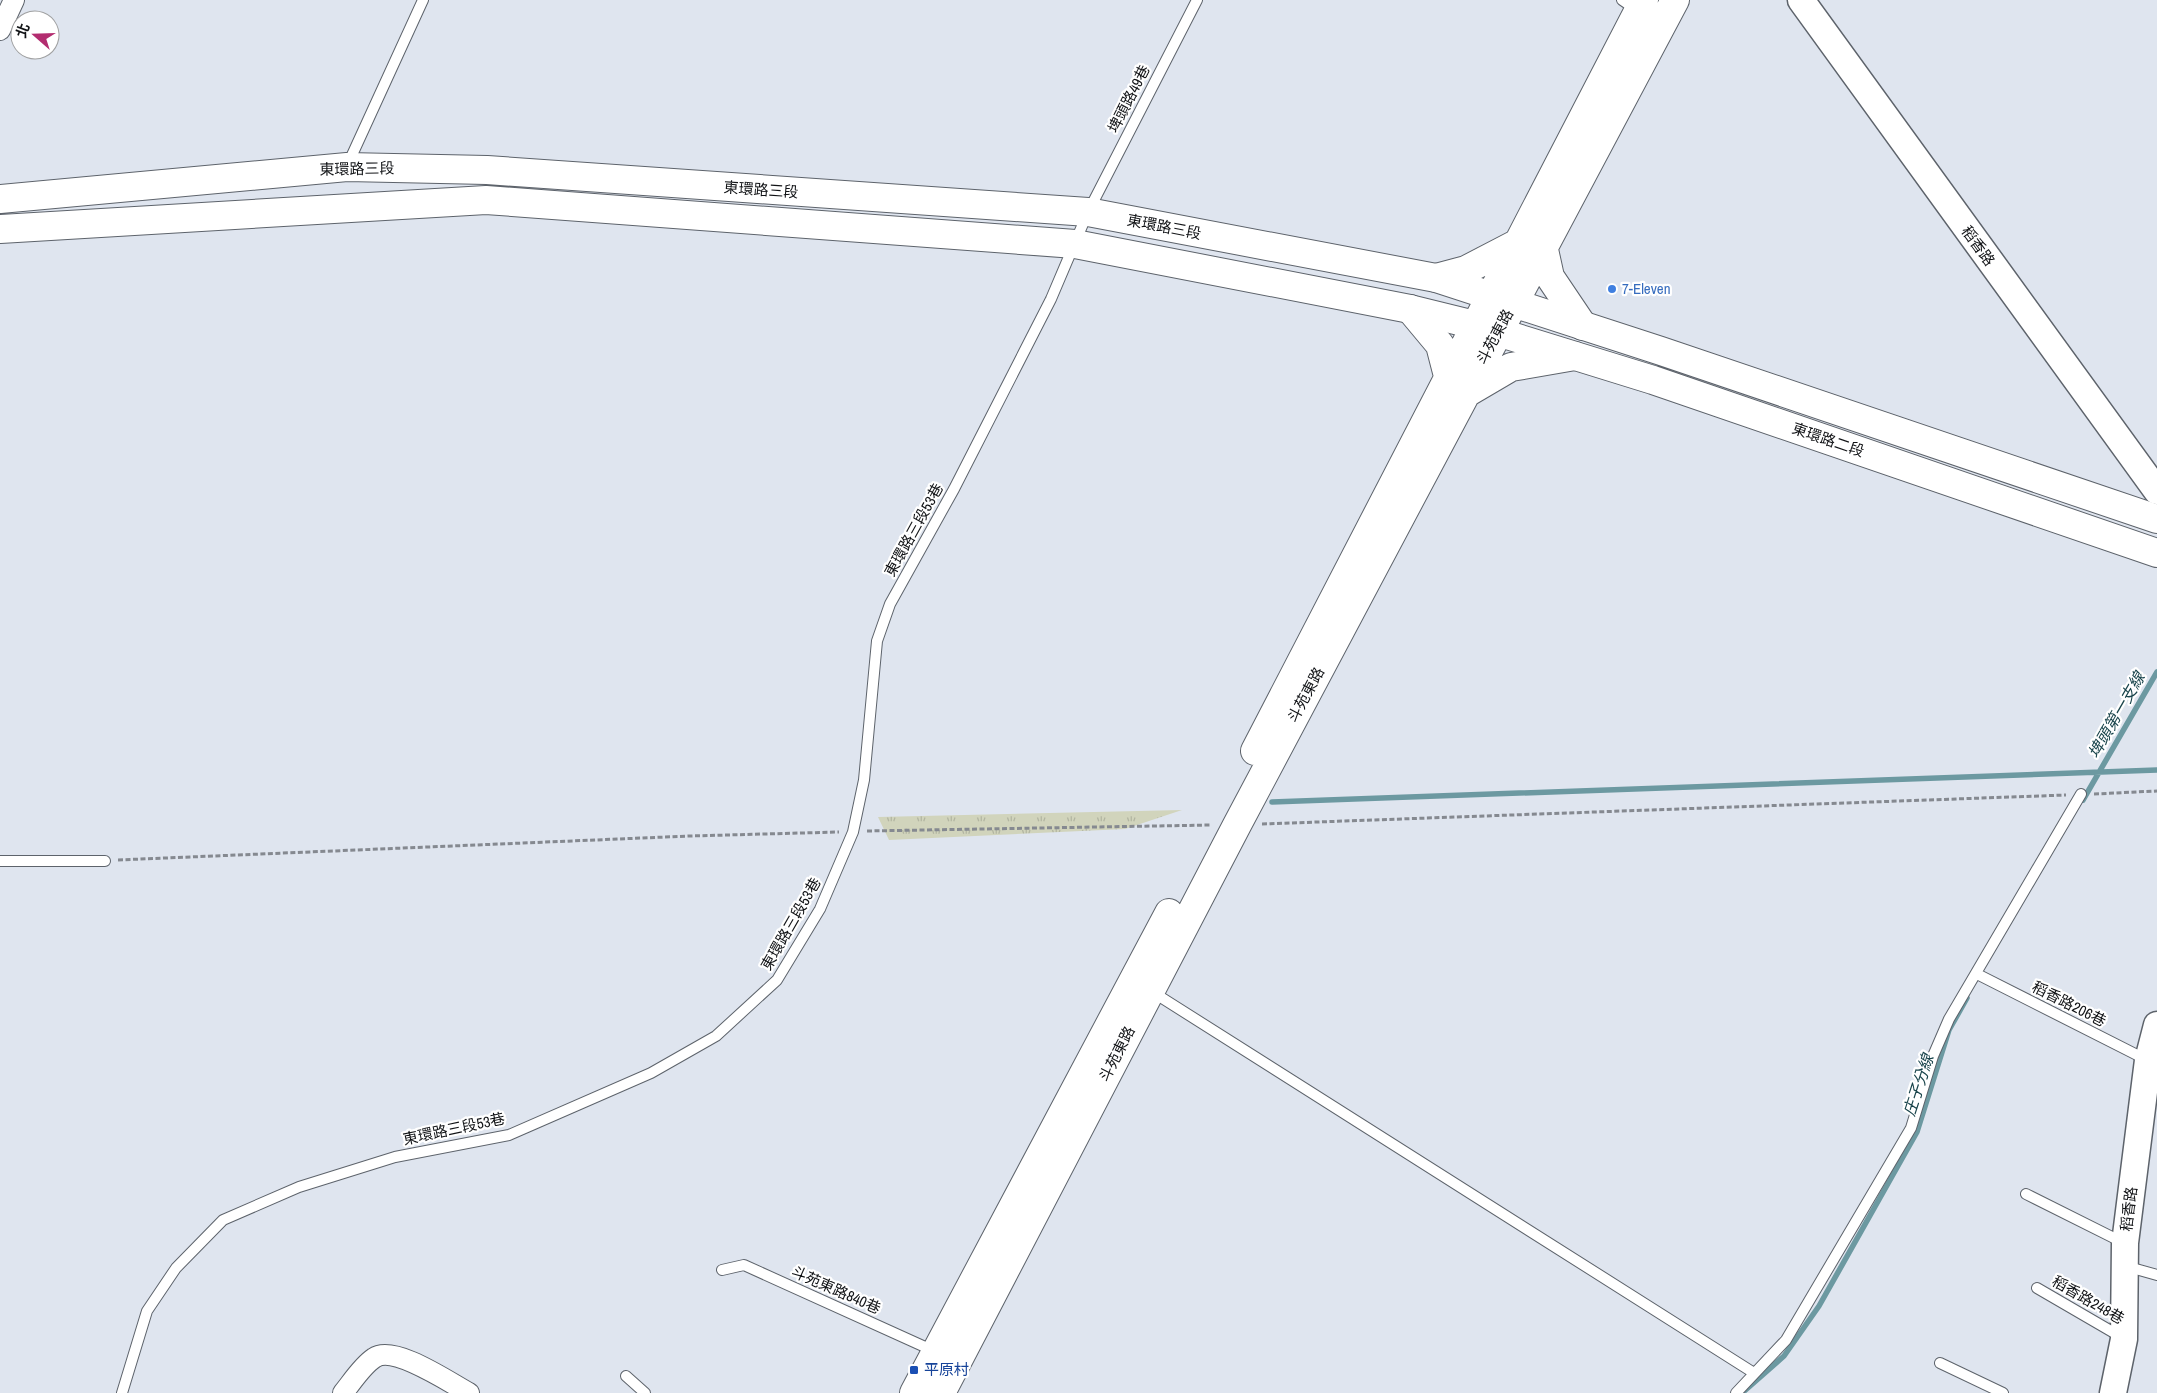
<svg xmlns="http://www.w3.org/2000/svg" width="2157" height="1393" font-family="'Archivo Narrow','Noto Sans TC',sans-serif">
<style>
.park{fill:url(#park-tufts)}
.lines{fill:none;stroke-linecap:round;stroke-linejoin:round}
.stream{stroke:#6c99a1;stroke-width:5.5}
.service-casing{stroke:#5d636b;stroke-width:12}
.minor-casing{stroke:#5d636b;stroke-width:22}
.tertiary-casing{stroke:#5d636b;stroke-width:29}
.secondary-casing{stroke:#5d636b;stroke-width:30}
.primary-casing{stroke:#5d636b;stroke-width:30}
.path{stroke:#858990;stroke-width:3;stroke-dasharray:5 2.5;stroke-linecap:butt}
.service{stroke:#fff;stroke-width:10}
.minor{stroke:#fff;stroke-width:20}
.tertiary{stroke:#fff;stroke-width:26}
.secondary{stroke:#fff;stroke-width:28}
.primary{stroke:#fff;stroke-width:28}
.shop-dot{fill:#3f7fe0;stroke:#fff;stroke-width:2}
.transit-dot{fill:#1a4fb4;stroke:#fff;stroke-width:2}
.labels{text-anchor:middle;stroke-width:4.5;stroke-linejoin:round;paint-order:stroke}
.street-label{font-size:15px;fill:#101215;stroke:#fff}
.shop-label{font-size:15px;fill:#366cbe;stroke:#fff;text-anchor:start}
.transit-label{font-size:15px;fill:#164399;stroke:#fff;text-anchor:start}
.water-label{font-size:16px;font-style:italic;fill:#19444b;stroke:#fff}
</style>
<defs>
<pattern id="park-tufts" width="24" height="20" patternUnits="userSpaceOnUse" patternTransform="scale(1.25)"><rect width="24" height="20" fill="#d1d4bc"/><path d="M3 7l-1-3M5 7V3M7 7l1-3M15 17l-1-3M17 17v-4M19 17l1-3" fill="none" stroke="#b2b5a1"/></pattern>
</defs>
<rect width="100%" height="100%" fill="#dfe5ef"/>
<path class="park" d="M1182,810L1125,829L889,840L878,817Z"/>
<g class="lines">
<path class="stream" d="M2083,800L2157,672
M1272,802L2157,770
M1742,1393L1784,1356L1819,1306L1917,1132L1949,1030L1967,998"/>
<defs>
<path id="service" d="M1622,0L1638,11
M347,166L423,0
M0,861H105
M1977,974L2147,1060
M1151,991L1754,1373
M2026,1194L2124,1243
M2125,1266L2157,1275
M722,1270L744,1265L934,1351
M2037,1288L2123,1338
M1940,1363L2003,1393
M626,1376L645,1393
M122,1393L147,1311L176,1268L223,1220L299,1187L395,1157L509,1135L651,1073L716,1036L777,980L820,909L853,832L864,780L877,641L890,604L954,489L1051,299L1088,212L1197,0
M1736,1393L1786,1340L1911,1128L1933,1056L1949,1019L2081,794"/>
<path id="minor" d="M0,30L14,0
M343,1393C352,1382 362,1366 374,1358C394,1344 450,1383 469,1393"/>
<path id="tertiary" d="M1801,0L2157,491
M2113,1393L2124,1339L2125,1243L2148,1060L2157,1025"/>
<path id="secondary" d="M1543,245L1550,277L1583,326
M1436,278L1466,270L1518,243
M1410,309L1440,345L1448,376
M1465,394L1511,367L1575,356
M1255,751L1644,0
M914,1393L1169,913
M941,1393L1237,825L1675,0"/>
<path id="primary" d="M0,199L347,167L487,170L1088,212L1436,278L1661,351L2157,519
M0,229L486,200L1075,244L1410,309L1475,325L1653,380L2157,553"/>
</defs>
<use href="#service" class="service-casing"/>
<use href="#minor" class="minor-casing"/>
<use href="#tertiary" class="tertiary-casing"/>
<use href="#secondary" class="secondary-casing"/>
<use href="#primary" class="primary-casing"/>
<path class="path" d="M2094,794L2157,791
M1262,824L2066,795
M867,831L1211,825
M118,860L690,836L839,832"/>
<use href="#service" class="service"/>
<use href="#minor" class="minor"/>
<use href="#tertiary" class="tertiary"/>
<use href="#secondary" class="secondary"/>
<use href="#primary" class="primary"/>
</g>
<circle class="shop-dot" cx="1612" cy="289" r="5"/>
<rect class="transit-dot" x="909" y="1365" width="10" height="10" rx="2.5"/>
<g class="labels">
<g class="street-label">
<text transform="translate(1129 99) rotate(-63)" y="5">埤頭路49巷</text>
<text transform="translate(357 169) rotate(-1)" y="5">東環路三段</text>
<text transform="translate(761 190) rotate(4)" y="5">東環路三段</text>
<text transform="translate(1164 227) rotate(11)" y="5">東環路三段</text>
<text transform="translate(1978 246) rotate(54)" y="5">稻香路</text>
<text transform="translate(1495 337) rotate(-62)" y="5">斗苑東路</text>
<text transform="translate(1828 440) rotate(19)" y="5">東環路二段</text>
<text transform="translate(914 530) rotate(-61)" y="5">東環路三段53巷</text>
<text transform="translate(1306 695) rotate(-62)" y="5">斗苑東路</text>
<text transform="translate(791 924) rotate(-60)" y="5">東環路三段53巷</text>
<text transform="translate(2069 1004) rotate(27)" y="5">稻香路206巷</text>
<text transform="translate(1117 1054) rotate(-63)" y="5">斗苑東路</text>
<text transform="translate(454 1129) rotate(-12)" y="5">東環路三段53巷</text>
<text transform="translate(2129 1209) rotate(-83)" y="5">稻香路</text>
<text transform="translate(836 1290) rotate(24)" y="5">斗苑東路840巷</text>
<text transform="translate(2088 1300) rotate(30)" y="5">稻香路248巷</text>
</g>
<g class="shop-label">
<text x="1622" y="294">7-Eleven</text>
</g>
<g class="transit-label">
<text x="924" y="1375">平原村</text>
</g>
<g class="water-label">
<text transform="translate(2116 715) rotate(-60)" y="6">埤頭第一支線</text>
<text transform="translate(1918 1085) rotate(-72)" y="6">庄子分線</text>
</g>
</g>
<g transform="translate(35 35) rotate(290)"><circle r="24" fill="#ffffff" stroke="#9fa0a1"/>
<path d="M0-4L9 19L0 12L-9 19Z" fill="#b32d70"/>
<text y="-8" font-size="14" font-weight="bold" text-anchor="middle" fill="#101215">北</text>
</g>
</svg>
